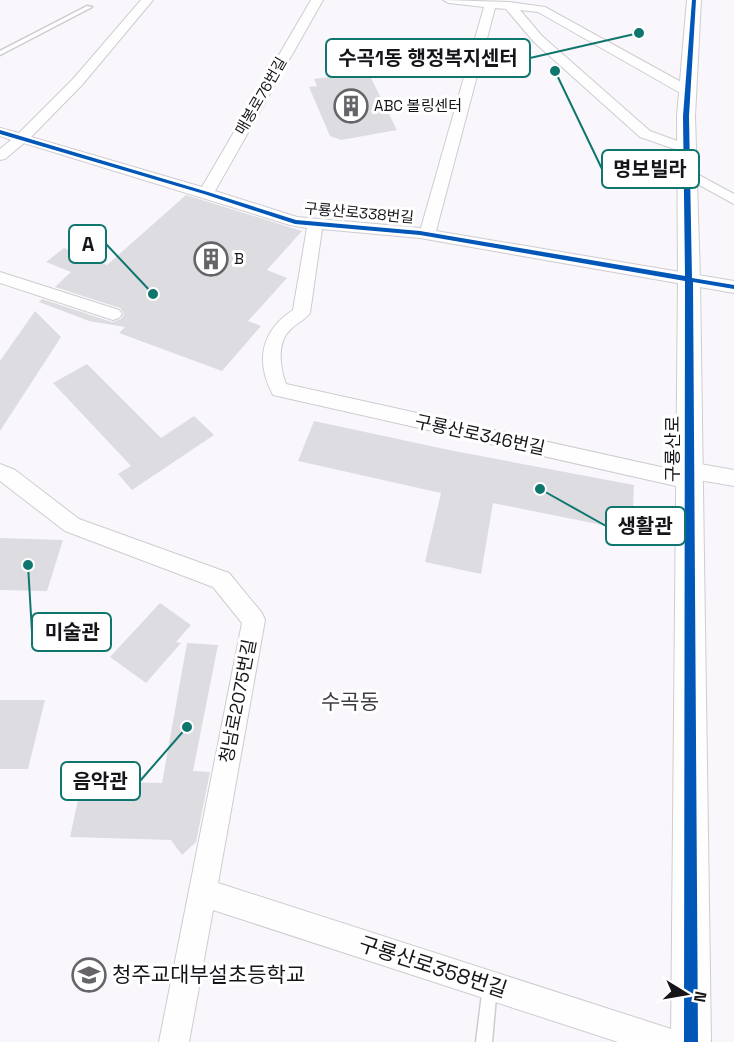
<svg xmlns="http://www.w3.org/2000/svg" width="734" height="1042" font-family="'Space Grotesk','Noto Sans KR',sans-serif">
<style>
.building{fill:#dddde1}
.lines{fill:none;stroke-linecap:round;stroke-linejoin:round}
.service-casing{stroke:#ceccd0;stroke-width:3}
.minor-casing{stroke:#ceccd0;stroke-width:2}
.tertiary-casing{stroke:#ceccd0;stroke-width:2}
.service{fill:#fefefe;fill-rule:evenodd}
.minor{fill:#fefefe;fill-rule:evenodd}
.tertiary{fill:#fefefe;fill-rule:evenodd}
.cycleway-casing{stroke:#fff;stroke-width:4}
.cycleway{fill:#0057b8;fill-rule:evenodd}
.labels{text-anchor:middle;stroke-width:6;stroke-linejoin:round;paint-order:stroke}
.far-street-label{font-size:15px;fill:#18151a;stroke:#fff}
.far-poi-label{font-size:15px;fill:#18151a;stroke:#fff;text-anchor:start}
.street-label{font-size:18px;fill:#18151a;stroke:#fff}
.quarter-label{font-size:21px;fill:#3f3944;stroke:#fff}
.near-street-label{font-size:21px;fill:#18151a;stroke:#fff}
.near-poi-label{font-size:21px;fill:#18151a;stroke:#fff;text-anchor:start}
.leader{fill:none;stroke:#0f766e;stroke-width:2}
.callout-dot{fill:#0f766e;stroke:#fff;stroke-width:2}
.callout{fill:#fff;stroke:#0f766e;stroke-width:2}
.callout-label{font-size:20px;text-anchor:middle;font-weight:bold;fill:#18151a}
</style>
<rect width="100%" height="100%" fill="#f9f7fb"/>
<path class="building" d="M351,74L353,78L370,76L397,130L341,140L330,136L309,87L317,86L314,79Z
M186,195L302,231L267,270L287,278L248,321L261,326L222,371L119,333L125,327L89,321L39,302L42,299L112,322L121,319L124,314L120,308L55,287L71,272L46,262L64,248L107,265Z
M35,311L61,337L0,431V361Z
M87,364L161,438L194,416L214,435L132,490L118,474L131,466L53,383Z
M314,421L454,451L634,485L632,531L493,503L481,574L425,562L441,493L298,461Z
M0,538L63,540L47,591L0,590Z
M160,603L191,625L176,642L181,643L146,683L110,657Z
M187,643L218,645L193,771L210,772L196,842L182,855L171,840L70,837L82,781L162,783Z
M0,700H45L28,769H0Z"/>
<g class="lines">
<defs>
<path id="service" d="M87,6L92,7L0,55V51Z
M490,979L495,981L497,986L492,1042H476L483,986L485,981Z"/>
<path id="minor" d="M141,0H153L82,85L31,137L202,187L311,0H323L215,191L297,217L421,228L484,7L449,3L443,0L509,2L545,7L692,88L693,91L692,94H682L538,12L520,10L542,36L650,131L691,146L693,149L691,152L686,153L640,137L534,42L506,9L495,8L436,231L734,281V293L420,238L322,229L310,313C305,320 297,323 291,329C276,342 280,368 286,384L679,471L682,464L689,462L734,470V486L699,480L696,487L689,489L273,395C255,361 261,331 293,310L307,228L290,225L24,143L5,159L0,160V149L11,140L0,136V128L19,133L73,79Z
M686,168L734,194V204L681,175L679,172L681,169Z
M0,272L119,310L122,314L119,318L113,320L0,283Z
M0,464L15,470L79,519L229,573L262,613L265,620L218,883L665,1027L676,1031L680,1042H618L213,910L189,1042H159L242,623L213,587L65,531L0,481Z"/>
<path id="tertiary" d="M687,0H701L695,116L700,280L711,1042H671L678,280L677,116Z"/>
</defs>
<use href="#service" class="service-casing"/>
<use href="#minor" class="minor-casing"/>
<use href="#tertiary" class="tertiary-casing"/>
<use href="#service" class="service"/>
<use href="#minor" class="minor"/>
<use href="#tertiary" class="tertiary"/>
<defs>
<path id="cycleway" d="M692,0H696L689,116L692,278L734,285V289L693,282L698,1042H684L685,281L420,235L295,224L204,194L0,134V130L208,192L296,220L420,231L685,276L683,116Z"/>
</defs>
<use href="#cycleway" class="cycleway-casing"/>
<use href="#cycleway" class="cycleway"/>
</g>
<defs>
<symbol id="building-ring" viewBox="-11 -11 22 22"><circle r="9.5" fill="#fff" stroke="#676469" stroke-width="1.5"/><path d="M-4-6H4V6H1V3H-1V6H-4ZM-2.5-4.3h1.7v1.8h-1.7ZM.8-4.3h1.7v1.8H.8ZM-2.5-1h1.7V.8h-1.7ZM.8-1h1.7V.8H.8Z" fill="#676469"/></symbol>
<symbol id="school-ring" viewBox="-11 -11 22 22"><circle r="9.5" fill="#fff" stroke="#676469" stroke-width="1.5"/><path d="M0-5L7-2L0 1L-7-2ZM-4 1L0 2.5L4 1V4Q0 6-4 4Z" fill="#676469"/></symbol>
</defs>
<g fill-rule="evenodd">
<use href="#building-ring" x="332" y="87" width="38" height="38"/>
<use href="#building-ring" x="192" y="240" width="38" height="38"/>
<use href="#school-ring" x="70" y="956" width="38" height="38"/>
</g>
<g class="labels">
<g class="far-street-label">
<text transform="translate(261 96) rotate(-60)" y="5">매봉로76번길</text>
<text transform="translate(359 213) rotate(5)" y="5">구룡산로338번길</text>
</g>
<g class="far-poi-label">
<text x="374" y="111">ABC 볼링센터</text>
<text x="234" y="264">B</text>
</g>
<g class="street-label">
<text transform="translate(480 435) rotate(12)" y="6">구룡산로346번길</text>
<text transform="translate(673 449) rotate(-90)" y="6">구룡산로</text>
<text transform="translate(238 701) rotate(-79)" y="6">청남로2075번길</text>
</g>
<g class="quarter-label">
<text x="350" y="709">수곡동</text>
</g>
<g class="near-street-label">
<text transform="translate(433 967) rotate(18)" y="7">구룡산로358번길</text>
</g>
<g class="near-poi-label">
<text x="112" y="982">청주교대부설초등학교</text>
</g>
</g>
<path class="leader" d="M639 33L530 58M555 71L602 169M153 294L106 244M540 489L606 526M28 565L32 632M187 727L140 781"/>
<g class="callout-dot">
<circle cx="639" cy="33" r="6"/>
<circle cx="555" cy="71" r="6"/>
<circle cx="153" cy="294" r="6"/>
<circle cx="540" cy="489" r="6"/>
<circle cx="28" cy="565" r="6"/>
<circle cx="187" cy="727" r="6"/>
</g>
<g class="callout">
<rect x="326" y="39" width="204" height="38" rx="6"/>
<rect x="602" y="150" width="97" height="38" rx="6"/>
<rect x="69" y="225" width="37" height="38" rx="6"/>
<rect x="606" y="507" width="79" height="38" rx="6"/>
<rect x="32" y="613" width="79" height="38" rx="6"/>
<rect x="61" y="762" width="79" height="38" rx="6"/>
</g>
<g class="callout-label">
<text x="428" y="65">수곡1동 행정복지센터</text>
<text x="650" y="176">명보빌라</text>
<text x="88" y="251">A</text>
<text x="645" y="533">생활관</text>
<text x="72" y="639">미술관</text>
<text x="100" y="788">음악관</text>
</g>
<g transform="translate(686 994) rotate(101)" stroke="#ffffff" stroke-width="4.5" paint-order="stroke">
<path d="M0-4.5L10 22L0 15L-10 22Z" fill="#18151a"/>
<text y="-9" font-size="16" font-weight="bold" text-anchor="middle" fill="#18151a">N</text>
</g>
</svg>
